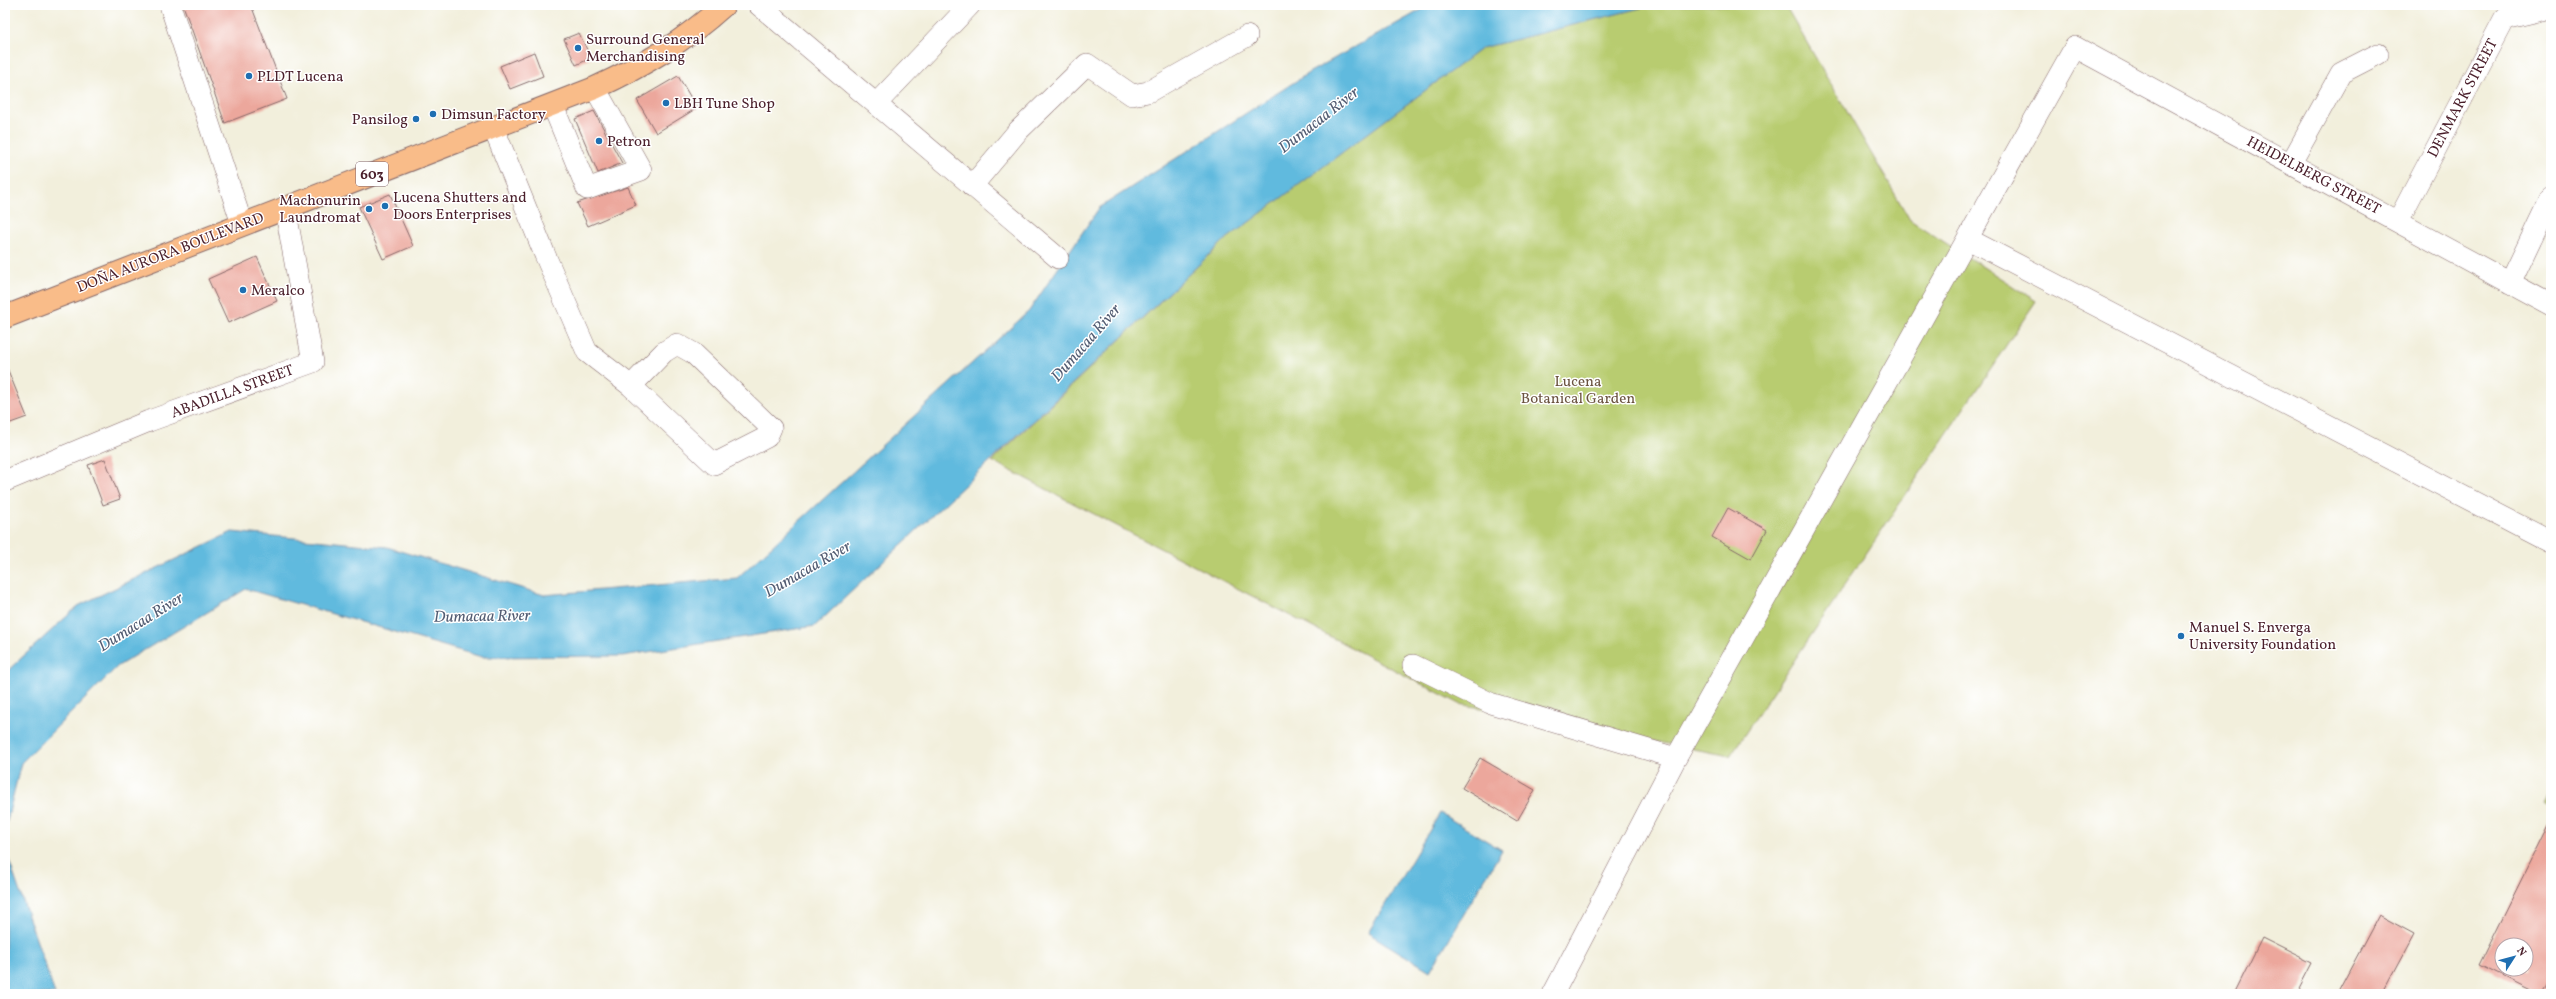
<svg xmlns="http://www.w3.org/2000/svg" width="2556" height="999" font-family="Vollkorn,serif">
<style>
.green{fill:#b8cc70;stroke:#81764e}
.water{fill:#61bade;stroke:#566c84}
.building{fill:#eca79c;fill-rule:evenodd}
.lines{fill:none;stroke-linecap:round;stroke-linejoin:round}
.minor-casing{stroke:#856869;stroke-width:22}
.major-casing{stroke:#856869;stroke-width:24}
.minor{stroke:#fff;stroke-width:21}
.major{stroke:#f9bc89;stroke-width:22}
.poi-dot{fill:#1f6fb2;stroke:#fff;stroke-width:1.5}
.labels{text-anchor:middle;stroke-width:3;stroke-linejoin:round;paint-order:stroke}
.shield{fill:#fff;stroke:#80626b;stroke-width:1}
.shield-label{font-size:14px;font-weight:bold;fill:#4a1f2b}
.poi-label{font-size:15px;fill:#4a1f2b;stroke:#fff;text-anchor:start}
.street-label{font-size:15px;fill:#4a1f2b;stroke:#fff}
.park-label{font-size:15px;fill:#6b5340;stroke:#fff}
.water-label{font-size:16px;font-style:italic;fill:#535d73;stroke:#fff}
</style>
<rect width="100%" height="100%" fill="#fff"/>
<filter id="ink" filterUnits="userSpaceOnUse"><feTurbulence type="fractalNoise" baseFrequency=".025" numOctaves="2"/><feDisplacementMap in="SourceGraphic" scale="8" xChannelSelector="R" yChannelSelector="G"/><feConvolveMatrix kernelMatrix="1 2 1 2 8 2 1 2 1" color-interpolation-filters="sRGB"/></filter>
<filter id="wash" filterUnits="userSpaceOnUse"><feTurbulence type="fractalNoise" baseFrequency=".012" numOctaves="4" result="noise"/><feDisplacementMap in="SourceGraphic" scale="16" xChannelSelector="R" yChannelSelector="G"/><feGaussianBlur stdDeviation="0.9" result="paint"/><feColorMatrix in="noise" values="0 0 0 0 0 0 0 0 0 0 0 0 0 0 0 0 0 1.4 0 .05"/><feComposite in="paint" operator="in"/></filter>
<g filter="url(#wash)">
<rect width="100%" height="100%" fill="#f2efdc"/>
<path class="green" d="M1652,5H1785L1910,220L2036,301L1730,756L1460,704L992,461L1225,240L1482,48Z
M2551,789V808L2543,803Z"/>
<path class="water" d="M1430,5H1652L1482,48L1225,240L815,626L622,656L482,657L246,589L118,666L21,763L5,829V673L78,606L232,532L387,547L544,595L737,578L1029,311L1099,208L1310,72Z
M1440,813L1502,850L1430,971L1368,933Z
M5,849L55,994H5Z"/>
<g id="blocks">
<path class="building" d="M183,5H251L287,99L225,123Z
M579,33L591,58L576,65L564,39Z
M534,52L543,76L510,89L500,66Z
M678,76L697,108L656,133L637,100Z
M594,111L622,163L598,173L575,119Z
M628,187L636,205L588,226L577,203Z
M390,194L413,246L383,259L359,207Z
M257,257L277,301L228,323L208,279Z
M5,363L27,417L5,425Z
M105,459L120,499L103,505L88,465Z
M1728,508L1767,530L1751,559L1712,537Z
M1480,758L1535,790L1517,821L1462,788Z
M2551,820V976L2542,994H2538L2479,965ZM2502,945H2526V969H2502Z
M2379,915L2414,934L2382,994H2337Z
M2262,938L2312,963L2296,994H2234Z"/>
</g>
</g>
<g filter="url(#ink)">
<use href="#blocks" fill-opacity="0" stroke="#856869" stroke-width="1"/>
<g class="lines">
<defs>
<path id="minor" d="M170,5L242,224
M759,5L1058,258
M876,104L970,5
M553,106L587,189L641,170L595,88
M494,129L545,255L587,352L631,386L714,464L767,437L771,428L693,353L677,344L664,352L631,386
M2291,163L2341,73L2378,54
M972,186L1018,131L1087,64L1132,95L1148,92L1247,36
M2398,221L2504,19L2551,8
M1968,239L2551,542
M2510,283L2551,197
M5,481L149,421L313,362L285,207
M1413,665L1490,703L1676,758
M1553,994L1676,758L2075,47L2551,305"/>
<path id="major" d="M5,317L595,88C645,65 683,42 724,5"/>
</defs>
<use href="#minor" class="minor-casing"/>
<use href="#major" class="major-casing"/>
<use href="#minor" class="minor"/>
<use href="#major" class="major"/>
</g>
</g>
<g class="poi-dot">
<circle cx="578" cy="48" r="4"/>
<circle cx="249" cy="76" r="4"/>
<circle cx="666" cy="103" r="4"/>
<circle cx="433" cy="114" r="4"/>
<circle cx="416" cy="119" r="4"/>
<circle cx="599" cy="141" r="4"/>
<circle cx="385" cy="206" r="4"/>
<circle cx="369" cy="209" r="4"/>
<circle cx="243" cy="290" r="4"/>
<circle cx="2181" cy="636" r="4"/>
</g>
<g class="labels">
<rect class="shield" x="356" y="162" width="32" height="24" rx="3"/>
<g class="shield-label">
<text x="372" y="179">603</text>
</g>
<g class="poi-label">
<text x="586" y="44">Surround General<tspan x="586" dy="17">Merchandising</tspan></text>
<text x="257" y="81">PLDT Lucena</text>
<text x="674" y="108">LBH Tune Shop</text>
<text x="441" y="119">Dimsun Factory</text>
<text x="408" y="124" text-anchor="end">Pansilog</text>
<text x="607" y="146">Petron</text>
<text x="393" y="202">Lucena Shutters and<tspan x="393" dy="17">Doors Enterprises</tspan></text>
<text x="361" y="205" text-anchor="end">Machonurin<tspan x="361" dy="17">Laundromat</tspan></text>
<text x="251" y="295">Meralco</text>
<text x="2189" y="632">Manuel S. Enverga<tspan x="2189" dy="17">University Foundation</tspan></text>
</g>
<g class="street-label">
<text transform="translate(2462 98) rotate(-62)" y="5">DENMARK STREET</text>
<text transform="translate(2314 175) rotate(28)" y="5">HEIDELBERG STREET</text>
<text transform="translate(170 252) rotate(-21)" y="5">DOÑA AURORA BOULEVARD</text>
<text transform="translate(232 391) rotate(-20)" y="5">ABADILLA STREET</text>
</g>
<g class="park-label">
<text x="1578" y="386">Lucena<tspan x="1578" dy="17">Botanical Garden</tspan></text>
</g>
<g class="water-label">
<text transform="translate(1318 119) rotate(-38)" y="6">Dumacaa River</text>
<text transform="translate(1085 342) rotate(-49)" y="6">Dumacaa River</text>
<text transform="translate(807 568) rotate(-30)" y="6">Dumacaa River</text>
<text transform="translate(482 615) rotate(-1)" y="6">Dumacaa River</text>
<text transform="translate(140 621) rotate(-32)" y="6">Dumacaa River</text>
</g>
</g>
<rect width="2556" height="999" fill="none" stroke="#fff" stroke-width="20"/>
<g transform="translate(2514 957) rotate(54)"><circle r="19" fill="#ffffff" stroke="#b7a5aa"/>
<path d="M0-3L7 15L0 10L-7 15Z" fill="#1f6fb2"/>
<text y="-6" font-size="11" font-weight="bold" text-anchor="middle" fill="#4a1f2b">N</text>
</g>
</svg>
